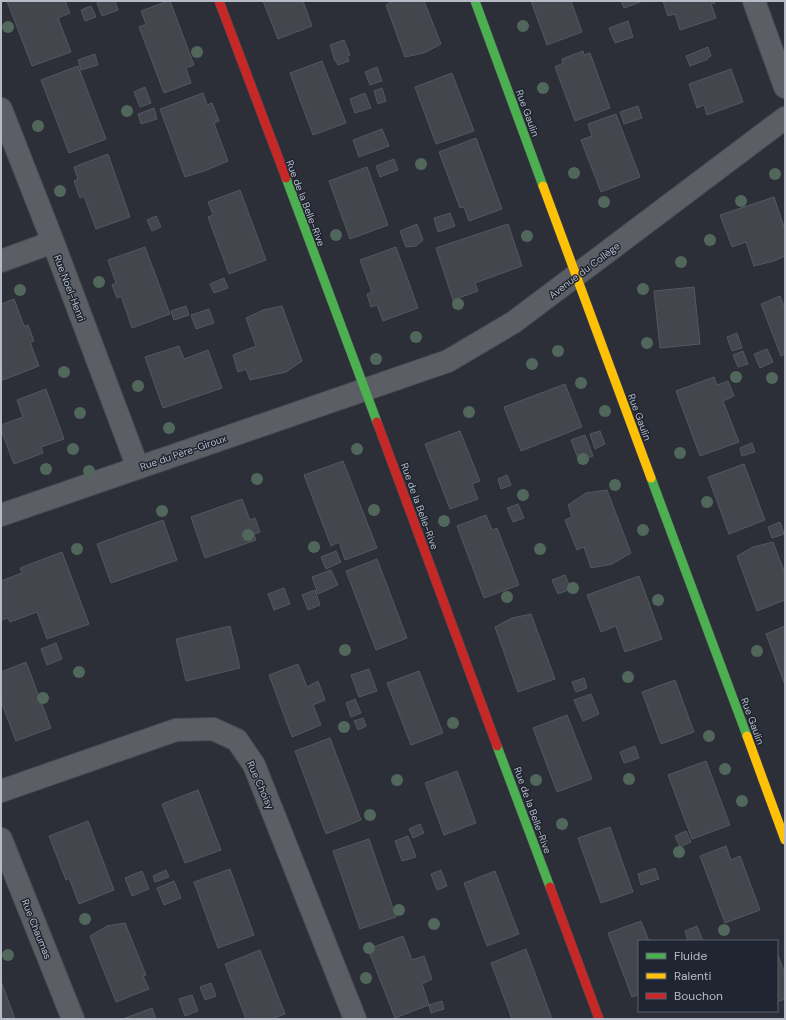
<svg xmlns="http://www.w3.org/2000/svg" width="786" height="1020" font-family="'DM Sans',sans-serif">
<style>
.building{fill:#43464c;stroke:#53575f}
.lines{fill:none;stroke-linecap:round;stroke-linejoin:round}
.street-casing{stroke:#484a50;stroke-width:24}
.fast-casing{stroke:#484a50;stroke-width:10}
.slow-casing{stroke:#484a50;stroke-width:10}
.jam-casing{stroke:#484a50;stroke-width:10}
.street{stroke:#5b5e65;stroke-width:22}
.fast{stroke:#4caf50;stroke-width:9}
.slow{stroke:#ffc107;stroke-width:9}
.jam{stroke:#c62828;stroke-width:9}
.tree{fill:#51675c}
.labels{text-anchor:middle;stroke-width:3;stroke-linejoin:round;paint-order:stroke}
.street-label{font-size:10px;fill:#b6bcc7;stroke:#1f2531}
</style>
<rect width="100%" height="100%" fill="#2c2f37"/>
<path class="building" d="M7,1H65L70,13L58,18L71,52L32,66Z
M102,1H115L118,10L102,16L97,3Z
M168,1H170L194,65L186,68L191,83L164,93L139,27L146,24L141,11Z
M263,1H303L312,26L278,39Z
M393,1H424L441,44L424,53L405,57L386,5Z
M531,1H571L582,32L547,45Z
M621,1H643L624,8Z
M663,1H714L715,3L711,4L716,18L680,30L675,14L668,16Z
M91,6L96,17L85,21L81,10Z
M628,21L633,37L615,43L609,28Z
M344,40L350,55L347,56L349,61L338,65L336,61H335L330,45Z
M708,47L711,56L707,58L708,59L690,66L686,56Z
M583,51L584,55L590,53L610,108L575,121L555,67L563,63L562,59Z
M95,54L98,65L81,70L78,60Z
M322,61L346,123L313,135L290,73Z
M78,66L106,139L69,153L41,80Z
M377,67L382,81L370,85L365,72Z
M731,69L743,102L707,115L704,105L697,108L689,84Z
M452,73L474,131L436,144L415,87Z
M145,87L151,103L140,107L134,92Z
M382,88L386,101L378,104L374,91Z
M203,93L207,105L212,103L219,121L214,123L228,161L207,170L185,177L160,109Z
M365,93L371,108L355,113L350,99Z
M638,106L642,118L624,124L620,112Z
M154,108L157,119L141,124L138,114Z
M616,114L640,177L601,192L581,140L592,136L588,124Z
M382,129L389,146L359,157L353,140Z
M476,138L502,209L469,221L464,207L460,208L439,152Z
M108,154L130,217L96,229L84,196L80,198L74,181L78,179L74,167Z
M394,159L398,170L380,177L376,166Z
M367,167L388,225L350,239L329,181Z
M240,190L266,260L229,274L208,217L213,215L208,202Z
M774,197L785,230V256L774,261L754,266L746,242L732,247L720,215Z
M450,213L455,226L438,232L434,218Z
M156,216L161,227L152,231L147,220Z
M417,224L423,240L416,246L406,247L400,231Z
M508,224L522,266L475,283L478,291L453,300L436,248Z
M145,247L170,314L132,328L121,296L117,298L112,285L116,283L108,260Z
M396,247L418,308L383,321L377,305L371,307L367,294L372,292L360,260Z
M224,278L228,288L214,293L210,284Z
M694,287L700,344L660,348L654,291Z
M780,296L784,306L785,305V354L781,356L761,304Z
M14,299L24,326L28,325L34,341L30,342L39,366L3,380L1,373V304Z
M186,306L189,315L174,320L171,311Z
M282,306L302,361L286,372L250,380L246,369L238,372L233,355L256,346L246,318L263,310Z
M209,309L214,323L196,329L191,315Z
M737,333L742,348L732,351L727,337Z
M179,346L184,359L208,350L222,388L163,408L145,357Z
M767,349L773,362L760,368L754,354Z
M743,351L748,364L738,367L733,355Z
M714,377L717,385L728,381L734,396L723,401L739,442L700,456L676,391Z
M565,384L582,427L521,451L504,407Z
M46,389L64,439L41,447L43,453L14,464L1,430V425L23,417L17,400Z
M460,431L480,481L472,484L478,499L450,509L425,444Z
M600,431L605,444L595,449L590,434Z
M585,435L593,456L579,461L571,440Z
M752,443L755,452L742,456L740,448Z
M343,461L377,548L345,560L339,542L331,546L304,475Z
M744,464L765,520L729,534L708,477Z
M507,475L511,485L501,489L498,479Z
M607,490L631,553L612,564L591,568L584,547L577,550L565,520L572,517L568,505L586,493Z
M242,499L250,520L255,518L260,532L254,534L256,540L205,558L191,517Z
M518,504L524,518L513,522L507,508Z
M486,515L492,530L497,528L519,585L484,598L457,526Z
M163,520L177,560L111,583L97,544Z
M780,522L784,534L772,538L768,527Z
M773,542L785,574V600L757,611L737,556L753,547Z
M336,551L341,562L326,569L321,557Z
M62,552L89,624L47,639L37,612L10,622L8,618L1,620V581L22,573L20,568Z
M377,559L407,638L376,650L346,571Z
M331,570L338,585L318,594L312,577Z
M565,575L571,589L558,594L552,580Z
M639,576L662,639L625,652L616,626L601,632L587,595Z
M284,588L290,604L274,610L268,594Z
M315,590L320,605L308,610L302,595Z
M531,614L555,679L518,692L495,627L512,618Z
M230,626L240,668L186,681L176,639Z
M785,626V685L766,634Z
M56,643L62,659L47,665L41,649Z
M26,662L51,728L16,741L1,701V672Z
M298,664L307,687L318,681L325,700L313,705L321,725L292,737L269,675Z
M369,669L377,691L359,697L351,675Z
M419,671L443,733L411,745L387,683Z
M584,678L587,688L576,692L572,682Z
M675,680L694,732L661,744L642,692Z
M591,694L599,714L583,721L574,700Z
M355,699L361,713L351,717L346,703Z
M567,715L592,779L557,792L533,728Z
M363,718L366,726L358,730L354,721Z
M330,738L361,820L326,834L295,751Z
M635,746L639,758L624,763L620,752Z
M706,761L730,825L692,839L668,775Z
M457,771L476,823L444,835L425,783Z
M198,790L221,850L185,863L162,804Z
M88,821L114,890L79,904L69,878L66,880L49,836Z
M420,824L424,833L413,838L409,829Z
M610,827L633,892L601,903L578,838Z
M686,831L691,842L680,847L675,836Z
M408,836L416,857L402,861L395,841Z
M369,839L396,917L360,929L333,851Z
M726,846L731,860L740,856L760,910L725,923L700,856Z
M655,868L659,879L641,885L638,874Z
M230,869L254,935L218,948L194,882Z
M166,870L169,877L155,882L153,876Z
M441,870L447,886L437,890L431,874Z
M142,871L149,889L132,896L125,878Z
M495,871L519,934L487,946L464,883Z
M174,881L181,898L164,905L157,888Z
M641,921L649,941H639V995L632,997L608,933Z
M125,923L146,975L143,976L149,989L116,1002L90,936L107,926Z
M697,926L703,941H688L685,931Z
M403,936L412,960L424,956L432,979L422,984L429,1005L395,1018L368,949Z
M526,949L552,1019H512L491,963Z
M260,950L285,1014L271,1019H246L225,964Z
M777,953L785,974V999L777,1002Z
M1,981L15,1019H1Z
M211,983L216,996L205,1000L200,987Z
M192,995L198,1011L185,1016L179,999Z
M442,1001L444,1009L431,1013L429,1005Z
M152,1008L156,1019H123Z"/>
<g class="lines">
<defs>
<path id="street" d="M754,1L785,87
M1,109L53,242L138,468
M1,261L53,242
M1,515L448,361L514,322L785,118
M1,791L176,730L213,729L237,740L254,765L355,1019
M1,839L73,1019"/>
<path id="fast" d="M475,1L543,186
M286,178L377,422
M651,478L747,736
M497,746L550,887"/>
<path id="slow" d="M543,186L651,478
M747,736L785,840"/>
<path id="jam" d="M219,1L286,178
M377,422L497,746
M550,887L599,1019"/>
</defs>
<use href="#street" class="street-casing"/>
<use href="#fast" class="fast-casing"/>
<use href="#slow" class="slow-casing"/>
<use href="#jam" class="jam-casing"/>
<use href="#street" class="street"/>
<use href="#fast" class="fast"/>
<use href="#slow" class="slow"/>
<use href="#jam" class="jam"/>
</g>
<g class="tree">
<circle cx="523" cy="26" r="6"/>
<circle cx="8" cy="27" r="6"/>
<circle cx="197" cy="52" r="6"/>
<circle cx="543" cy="88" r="6"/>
<circle cx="127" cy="111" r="6"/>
<circle cx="38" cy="126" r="6"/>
<circle cx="421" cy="164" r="6"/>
<circle cx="574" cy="173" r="6"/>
<circle cx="775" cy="174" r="6"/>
<circle cx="60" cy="191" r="6"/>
<circle cx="741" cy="201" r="6"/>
<circle cx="604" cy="202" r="6"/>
<circle cx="336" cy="235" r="6"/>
<circle cx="527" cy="236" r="6"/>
<circle cx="710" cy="240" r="6"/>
<circle cx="681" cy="262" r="6"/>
<circle cx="99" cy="282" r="6"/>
<circle cx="643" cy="289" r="6"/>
<circle cx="20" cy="290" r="6"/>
<circle cx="458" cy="304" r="6"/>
<circle cx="416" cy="337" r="6"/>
<circle cx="647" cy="343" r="6"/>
<circle cx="558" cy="351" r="6"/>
<circle cx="376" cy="359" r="6"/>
<circle cx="532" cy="364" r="6"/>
<circle cx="64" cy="372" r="6"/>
<circle cx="736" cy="377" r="6"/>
<circle cx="772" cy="378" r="6"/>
<circle cx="581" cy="383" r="6"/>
<circle cx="138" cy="386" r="6"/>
<circle cx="605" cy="411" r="6"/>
<circle cx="469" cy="412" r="6"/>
<circle cx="80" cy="413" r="6"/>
<circle cx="169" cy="428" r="6"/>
<circle cx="73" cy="449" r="6"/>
<circle cx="357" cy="449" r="6"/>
<circle cx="680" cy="453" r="6"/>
<circle cx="583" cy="459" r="6"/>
<circle cx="46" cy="469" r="6"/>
<circle cx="89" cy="471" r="6"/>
<circle cx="257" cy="479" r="6"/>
<circle cx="615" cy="485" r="6"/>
<circle cx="523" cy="495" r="6"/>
<circle cx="707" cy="502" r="6"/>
<circle cx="374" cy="510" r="6"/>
<circle cx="162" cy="511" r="6"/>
<circle cx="444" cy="521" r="6"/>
<circle cx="643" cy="530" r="6"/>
<circle cx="248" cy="535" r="6"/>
<circle cx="314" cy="547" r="6"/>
<circle cx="77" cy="549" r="6"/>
<circle cx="540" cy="549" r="6"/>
<circle cx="573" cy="588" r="6"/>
<circle cx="507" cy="597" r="6"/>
<circle cx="658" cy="600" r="6"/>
<circle cx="345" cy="650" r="6"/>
<circle cx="757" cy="651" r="6"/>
<circle cx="79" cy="672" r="6"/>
<circle cx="628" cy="677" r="6"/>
<circle cx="43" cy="698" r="6"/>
<circle cx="453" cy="723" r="6"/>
<circle cx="344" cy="727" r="6"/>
<circle cx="709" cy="736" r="6"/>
<circle cx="725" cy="769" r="6"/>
<circle cx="629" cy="779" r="6"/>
<circle cx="397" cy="780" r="6"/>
<circle cx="536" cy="780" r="6"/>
<circle cx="742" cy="801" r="6"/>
<circle cx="370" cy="815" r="6"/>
<circle cx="562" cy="824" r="6"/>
<circle cx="679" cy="852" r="6"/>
<circle cx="399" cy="910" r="6"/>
<circle cx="85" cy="919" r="6"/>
<circle cx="434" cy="924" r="6"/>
<circle cx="724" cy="930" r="6"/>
<circle cx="369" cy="948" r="6"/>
<circle cx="8" cy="955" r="6"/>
<circle cx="366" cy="978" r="6"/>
</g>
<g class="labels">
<g class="street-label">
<text transform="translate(528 113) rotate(70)" y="4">Rue Gaulin</text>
<text transform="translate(306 203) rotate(69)" y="4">Rue de la Belle-Rive</text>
<text transform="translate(584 270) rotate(-37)" y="4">Avenue du Collège</text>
<text transform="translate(70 288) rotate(69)" y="4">Rue Noel-Henri</text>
<text transform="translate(640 417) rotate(70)" y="4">Rue Gaulin</text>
<text transform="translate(183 452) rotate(-19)" y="4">Rue du Père-Giroux</text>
<text transform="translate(420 506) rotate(70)" y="4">Rue de la Belle-Rive</text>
<text transform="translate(753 721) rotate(70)" y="4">Rue Gaulin</text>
<text transform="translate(261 785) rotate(66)" y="4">Rue Choisy</text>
<text transform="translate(533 810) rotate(70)" y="4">Rue de la Belle-Rive</text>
<text transform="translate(37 929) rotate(68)" y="4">Rue Chaumas</text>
</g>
</g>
<rect width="786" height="1020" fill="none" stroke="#b6bcc7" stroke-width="4"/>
<rect x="638" y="940" width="140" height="72" fill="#1f2531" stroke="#5b616d"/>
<rect x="646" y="953" width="20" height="6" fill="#4caf50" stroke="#5b616d"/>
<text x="674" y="960" font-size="12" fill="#b6bcc7">Fluide</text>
<rect x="646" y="973" width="20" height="6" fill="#ffc107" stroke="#5b616d"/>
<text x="674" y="980" font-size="12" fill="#b6bcc7">Ralenti</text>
<rect x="646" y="993" width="20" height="6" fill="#c62828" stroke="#5b616d"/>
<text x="674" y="1000" font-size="12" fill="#b6bcc7">Bouchon</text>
</svg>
